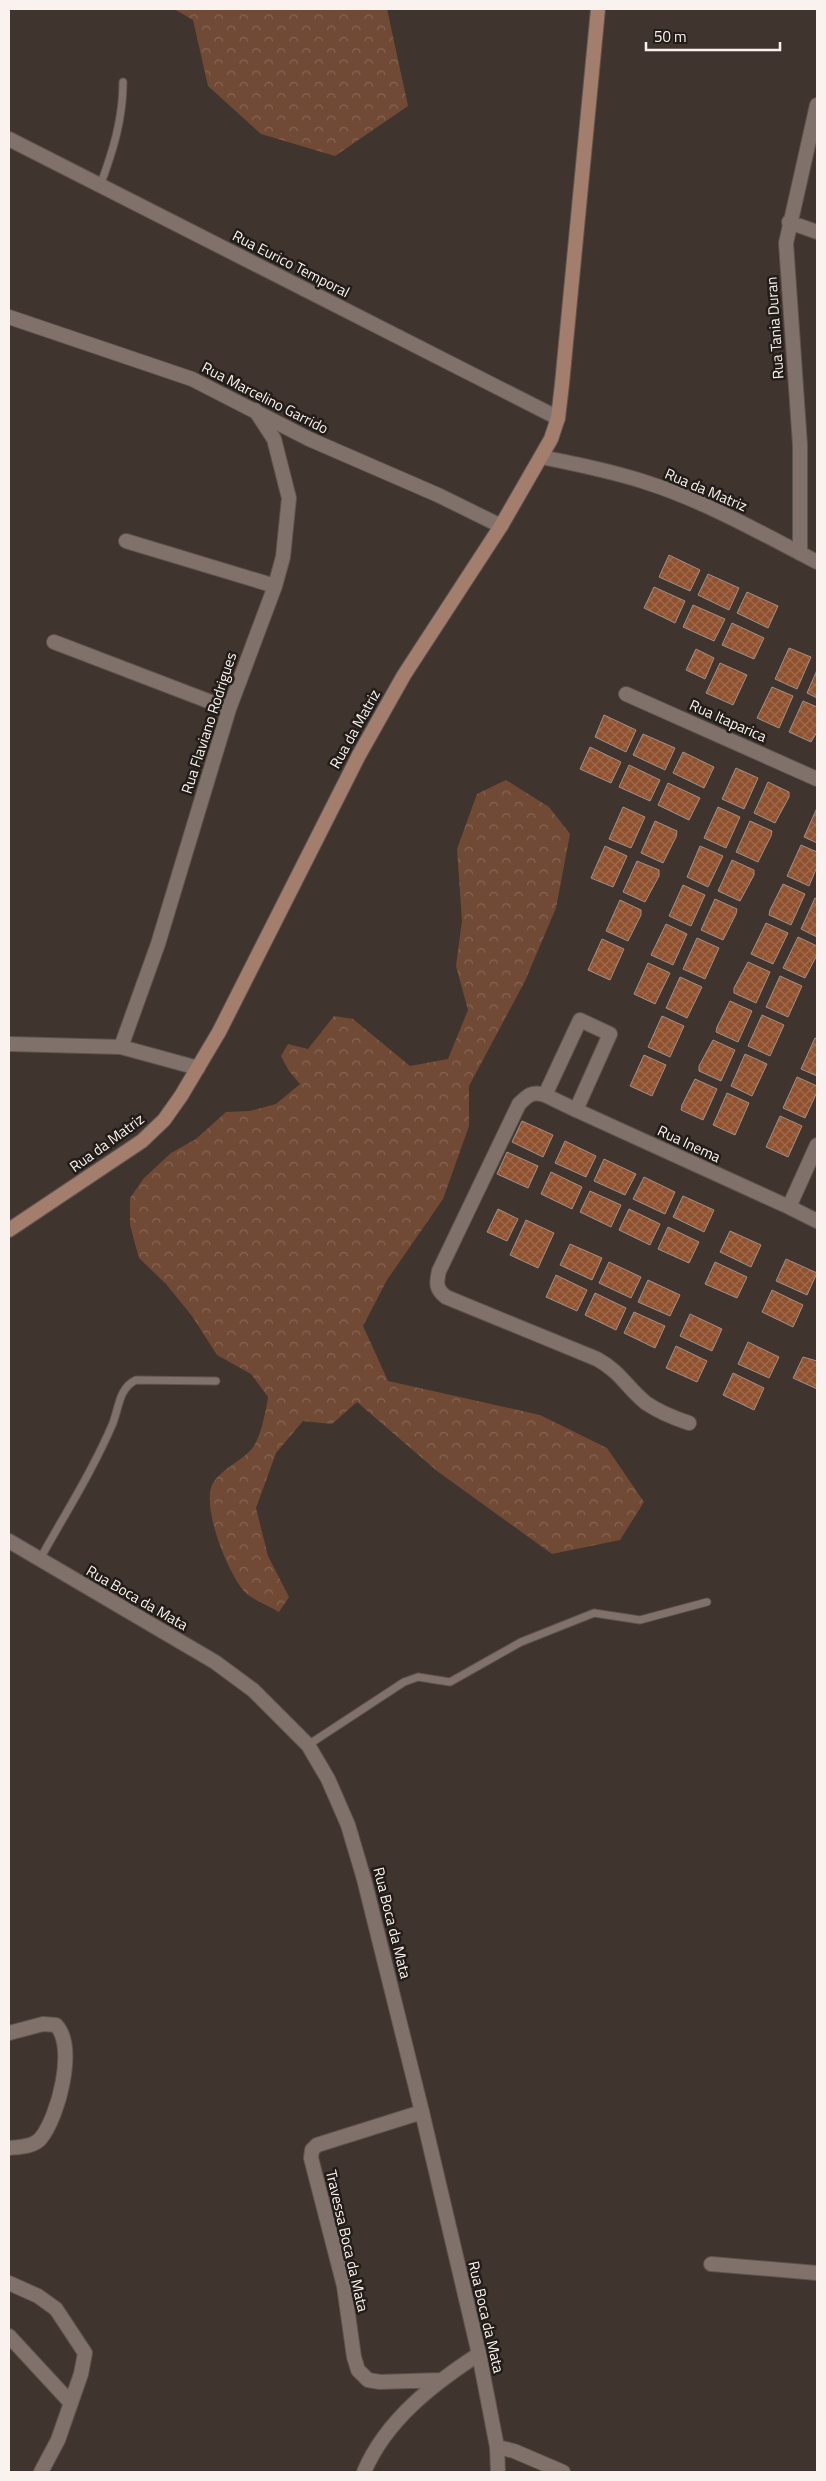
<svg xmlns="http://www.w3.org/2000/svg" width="826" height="2481" font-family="'Titillium Web',sans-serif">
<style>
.forest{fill:url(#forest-crowns)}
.building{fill:url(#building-cross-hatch);stroke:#9e9088}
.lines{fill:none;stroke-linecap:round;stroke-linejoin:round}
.service-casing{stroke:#5e544e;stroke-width:9}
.minor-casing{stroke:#5e544e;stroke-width:16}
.tertiary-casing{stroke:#5e544e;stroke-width:16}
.secondary-casing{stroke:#5e544e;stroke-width:16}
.service{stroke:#80726b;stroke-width:7}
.minor{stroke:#80726b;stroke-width:14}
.tertiary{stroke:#80726b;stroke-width:14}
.secondary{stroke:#a37e6c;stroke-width:14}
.labels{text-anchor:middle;stroke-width:5;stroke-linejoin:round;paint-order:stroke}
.street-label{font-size:15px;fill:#faf2ee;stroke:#231d1a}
</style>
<defs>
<pattern id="forest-crowns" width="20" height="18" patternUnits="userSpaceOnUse" patternTransform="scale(1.25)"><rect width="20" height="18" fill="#714a36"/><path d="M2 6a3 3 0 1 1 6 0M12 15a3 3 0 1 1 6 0" fill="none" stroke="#866553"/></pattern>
<pattern id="building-cross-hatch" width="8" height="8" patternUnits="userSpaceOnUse" patternTransform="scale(1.25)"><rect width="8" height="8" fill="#90512f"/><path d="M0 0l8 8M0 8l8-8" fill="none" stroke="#a06a4d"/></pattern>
</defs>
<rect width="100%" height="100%" fill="#40342e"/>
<path class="forest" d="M174,9H387L408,106L335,156L261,134L208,86L193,20Z
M506,780L549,807L570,834L556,908L525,981L469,1086V1126L443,1199L387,1280L363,1326L388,1381L540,1415L607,1448L644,1502L620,1540L552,1554L437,1471L357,1402L332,1424L303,1421L276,1453L256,1508L268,1556L289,1597L279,1612C269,1606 255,1601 246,1593C229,1577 200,1505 213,1483C222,1469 239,1462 250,1451C260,1442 266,1411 268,1397L251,1374L217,1355L192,1316L166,1284L139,1258L130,1225V1198L144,1178L171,1153L196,1139L226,1112L250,1111L276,1104L300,1084L289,1071L281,1056L288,1044L308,1049L334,1016L353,1019L410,1066L448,1059L468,1010L456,966L462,921L457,849L477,794Z"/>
<path class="building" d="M669,555L700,570L690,591L659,577Z
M708,574L739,588L729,610L698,595Z
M654,587L685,601L675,623L644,608Z
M747,592L778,606L768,628L737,613Z
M693,605L725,619L714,641L683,627Z
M732,623L764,638L754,659L722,645Z
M789,648L811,657L797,689L775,679Z
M696,649L714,658L705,679L686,670Z
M720,663L747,675L733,705L706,693Z
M817,670V698L807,693Z
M772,687L793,696L779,728L757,718Z
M803,701L817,707V732L811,742L789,732Z
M604,715L636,730L626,752L595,737Z
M643,734L675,748L665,770L633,755Z
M590,747L621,762L611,783L580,769Z
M683,752L714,767L704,788L673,773Z
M629,765L660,780L650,801L619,787Z
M736,768L758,778L744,809L722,799Z
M768,782L789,792V797L775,823L754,813Z
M668,783L700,798L689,820L658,805Z
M623,807L645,817L631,848L609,839Z
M718,807L740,817L726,848L704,838Z
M817,808V843L804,837Z
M655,821L677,831L676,837L663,863L641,853Z
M750,821L772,831L771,836L758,862L736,852Z
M801,845L817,852V867L809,886L787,876Z
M605,846L627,856L613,887L591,878Z
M700,846L723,856L708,887L687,877Z
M732,860L754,870V875L740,901L718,891Z
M637,861L659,870V876L645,902L623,892Z
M783,884L805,894L791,925L769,915L770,910Z
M683,885L705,895L691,926L669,916Z
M815,898L817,899V937L801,929Z
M715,899L737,909L736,914L723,940L701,930Z
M620,900L641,910V915L628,941L606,931Z
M766,923L788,933L773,964L751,954Z
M666,924L687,934L673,965L651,955Z
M798,937L817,946V955L805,978L783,968Z
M697,938L719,948L705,979L683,969Z
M602,939L624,949L610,980L588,970Z
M748,962L770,972L756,1003L734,993V988Z
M648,963L670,973L655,1004L634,994Z
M780,976L802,986L788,1017L766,1007Z
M680,977L702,987L687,1018L666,1008Z
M730,1001L752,1011L738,1042L716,1032L717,1027Z
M762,1015L784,1025L770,1056L748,1046Z
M662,1016L684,1026L670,1057L648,1047Z
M815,1038L817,1039V1076L801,1069Z
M713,1040L735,1050L721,1081L699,1071V1066Z
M745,1054L767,1064L752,1096L731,1086Z
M644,1055L666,1065L652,1096L630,1086Z
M797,1077L817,1086V1092L805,1118L783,1108Z
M695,1079L717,1089L703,1120L681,1110L682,1105Z
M727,1093L749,1103L735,1135L713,1125Z
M780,1116L802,1126L788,1157L766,1147Z
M522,1121L553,1135L543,1157L512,1142Z
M565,1141L596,1156L586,1177L555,1163Z
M507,1152L538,1166L528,1188L497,1174Z
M604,1159L636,1174L625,1195L594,1181Z
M551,1172L582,1187L572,1209L541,1194Z
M644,1177L675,1192L665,1214L633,1199Z
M590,1191L621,1205L611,1227L580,1212Z
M683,1196L714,1210L704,1232L673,1217Z
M498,1209L518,1219L507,1241L487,1232Z
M629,1209L660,1224L650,1245L619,1230Z
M526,1220L554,1233L538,1268L510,1255Z
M668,1227L699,1242L689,1263L658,1249Z
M730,1231L761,1245L751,1267L720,1252Z
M570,1244L602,1258L592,1280L560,1265Z
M786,1259L817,1273L807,1295L776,1281Z
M609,1262L641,1277L631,1298L599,1283Z
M715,1262L747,1277L737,1298L705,1284Z
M556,1275L587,1290L577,1311L546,1297Z
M648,1280L680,1295L670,1316L638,1302Z
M772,1290L803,1305L793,1327L762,1312Z
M595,1293L626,1308L616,1330L585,1315Z
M634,1312L665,1326L655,1348L624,1333Z
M690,1314L722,1329L712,1351L680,1336Z
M748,1342L779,1357L769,1378L738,1364Z
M676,1346L707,1361L697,1382L666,1368Z
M803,1357L817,1361V1389L793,1378Z
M733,1373L764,1388L754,1410L723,1395Z"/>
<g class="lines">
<defs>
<path id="service" d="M100,186C113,151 123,119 123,82
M40,1559C65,1514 93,1470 113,1423C119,1407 119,1388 136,1380L216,1381
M308,1745L404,1682L418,1677L450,1682L521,1642L594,1613L640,1620L707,1602"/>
<path id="minor" d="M9,139L558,418
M789,222L817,232
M9,317L192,379L309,439L438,495L501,526
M126,541L275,586
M800,553V445L786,243L817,105
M54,642L229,709
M626,694L817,779
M9,1044L121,1047L198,1068
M121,1047L158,944L229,709L275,586L283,557L289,498L274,439L255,410
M545,1095C532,1091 528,1095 519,1104L439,1271C436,1284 436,1289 446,1297L597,1359C621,1372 627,1388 646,1403C659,1412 674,1418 689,1423
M576,1110L610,1034L580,1020L545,1095L576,1110L789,1207L817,1221
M789,1207L817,1145
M9,2033L43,2024L56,2025C77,2047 58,2117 41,2138C34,2147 19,2147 9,2148
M422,2112L317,2145L312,2150L311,2158L344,2286L354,2357L358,2370L368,2380L380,2382L440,2380
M711,2264L817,2273
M9,2283L38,2296L56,2309L85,2353L81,2374L58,2440L41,2472
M9,2336L70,2402
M497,2447L514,2451L563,2472
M364,2472C386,2420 433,2384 479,2354"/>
<path id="tertiary" d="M541,457C576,464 611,471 645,482C705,501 761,533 817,562
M9,1541L215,1662L253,1690L308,1745L328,1779L348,1825L364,1879L422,2112L479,2354L497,2447L498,2472"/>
<path id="secondary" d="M9,1230L142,1141L164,1120L181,1096L219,1032L359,755L404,675L501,526L551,439L558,418L562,384L598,9"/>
</defs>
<use href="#service" class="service-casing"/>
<use href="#minor" class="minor-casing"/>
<use href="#tertiary" class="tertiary-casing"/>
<use href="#secondary" class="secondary-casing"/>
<use href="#service" class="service"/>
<use href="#minor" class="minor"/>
<use href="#tertiary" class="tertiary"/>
<use href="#secondary" class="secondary"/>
</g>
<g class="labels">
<g class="street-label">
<text transform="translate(291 264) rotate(27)" y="5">Rua Eurico Temporal</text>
<text transform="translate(775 328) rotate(-94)" y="5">Rua Tania Duran</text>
<text transform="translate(265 398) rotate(27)" y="5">Rua Marcelino Garrido</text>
<text transform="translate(706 490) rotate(23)" y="5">Rua da Matriz</text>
<text transform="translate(728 721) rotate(24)" y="5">Rua Itaparica</text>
<text transform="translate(209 723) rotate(-72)" y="5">Rua Flaviano Rodrigues</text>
<text transform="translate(355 729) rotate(-61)" y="5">Rua da Matriz</text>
<text transform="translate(107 1143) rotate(-36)" y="5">Rua da Matriz</text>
<text transform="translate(689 1144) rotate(25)" y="5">Rua Inema</text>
<text transform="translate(137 1598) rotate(30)" y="5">Rua Boca da Mata</text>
<text transform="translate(392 1923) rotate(76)" y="5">Rua Boca da Mata</text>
<text transform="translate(347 2241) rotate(77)" y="5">Travessa Boca da Mata</text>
<text transform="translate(486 2317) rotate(77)" y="5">Rua Boca da Mata</text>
</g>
</g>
<rect width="826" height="2481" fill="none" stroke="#faf2ee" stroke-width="20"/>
<path d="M646 42v8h134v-8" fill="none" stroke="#faf2ee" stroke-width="2.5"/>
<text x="654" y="42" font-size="15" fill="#faf2ee" stroke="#231d1a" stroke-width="4" paint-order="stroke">50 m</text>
</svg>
